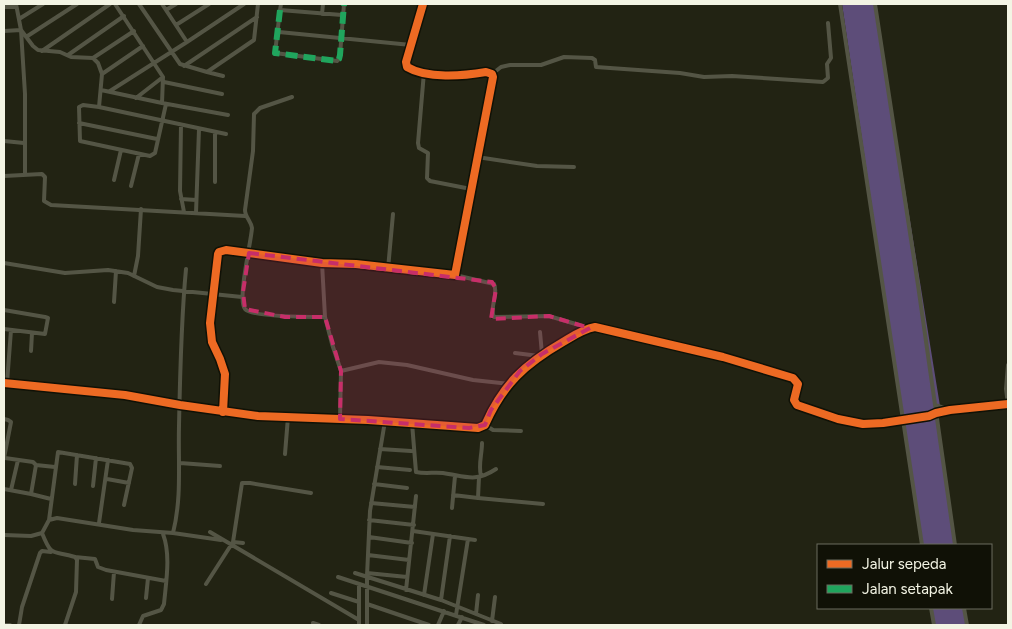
<svg xmlns="http://www.w3.org/2000/svg" width="1012" height="629" font-family="Figtree,sans-serif">
<style>
.water{fill:#5d4d79}
.lines{fill:none;stroke-linecap:round;stroke-linejoin:round}
.street{stroke:#545545;stroke-width:4}
.quiet{stroke:#20a55d;stroke-width:6;stroke-dasharray:12 6;stroke-linecap:butt}
.cycleway-casing{stroke:#101106;stroke-width:11}
.cycleway{stroke:#ed6a23;stroke-width:8}
.marked{fill:#c72e69;fill-opacity:0.2;stroke:#c72e69;stroke-width:4;stroke-dasharray:10 6;stroke-linejoin:round}
</style>
<rect width="100%" height="100%" fill="#222313"/>
<path class="water" d="M842,4H875L940,406L936,413L955,545H922Z
M931,608H965L967,625H934Z"/>
<g class="lines">
<path class="street" d="M16,4L21,30L33,46L38,50L60,52L71,57L93,58L98,63L102,74L99,107L226,134
M115,4L163,77L162,103L228,115
M139,4L180,64L207,72L254,40L258,4
M162,4L187,42
M281,4L280,10L342,15
M840,4L922,545
M875,4L918,285L955,545
M4,7H16
M166,10L176,4
M280,10L275,53L337,61L339,59L340,55L344,4
M322,14L323,4
M19,19L43,4
M176,25L209,4
M4,31L21,30L25,94V174
M279,32L411,45
M26,37L77,4
M42,51L110,4
M68,55L124,16
M93,58L134,31
M184,66L257,17
M207,72L223,76
M424,72L418,143L419,148L428,153L427,178L430,181L471,189
M102,74L143,46
M492,74L501,67L510,65H541L564,57L592,58L595,60L596,67L680,73L704,77L732,76L823,82L828,78L827,64L831,58L828,23
M164,82L222,94
M101,90L162,103
M110,91L187,42L244,4
M292,97L260,108L254,114L253,151L245,210C245,217 251,221 252,228C251,243 237,300 245,309C251,317 313,317 325,317L332,344L341,371L340,419
M136,98L163,77
M99,107L83,105L79,107L80,141L150,156L155,153L166,104
M79,123L157,139
M181,125L180,191L184,212
M4,141L24,143
M477,157L537,166L574,167
M4,176L42,174L45,177L44,201L51,205L245,216
M114,180L121,150
M215,182V132
M131,186L139,154
M181,199L196,200
M196,213L199,129
M4,263L65,273L108,270L128,273L157,287L173,290L242,297
M322,263L325,317
M388,269L393,214
M455,275L494,284C499,294 489,307 494,317L549,316L589,328
M134,276L138,256L141,209
M114,302L116,271
M4,310L45,317L48,318L45,334L4,329
M540,332L542,354
M31,351L32,333
M515,353L539,356
M1008,365L1006,389L1008,404
M341,371L379,362L407,365L473,380L510,384
M4,383L125,395L180,405L258,416L368,420L478,428L485,425C503,384 525,364 563,342C573,336 583,329 595,327L723,357L793,378L798,384L794,400L797,405L838,419L863,424L883,423L929,416L936,413L950,410L1008,404
M7,383L11,330
M935,405L944,408L947,411
M223,412L225,374L220,359L212,342L210,323L218,254L219,252L226,250L322,263L356,264L455,275L493,77L492,74L486,72C463,76 427,79 407,67L406,62L423,4
M4,419L8,420L11,422L4,458
M412,423L416,472C425,474 434,472 443,473C465,476 475,483 496,469
M485,425L493,430L521,431
M380,449L411,451
M285,454L288,417
M180,463L220,466
M36,465L55,467
M377,467L410,470
M481,476C478,465 482,455 482,443
M479,477L478,498L543,504
M107,479L129,483
M75,484L77,455
M374,484L407,488
M93,486L96,458
M4,489L31,494L36,465L33,462L5,458
M11,490L18,460
M31,494L51,499
M453,495L478,498
M371,503L415,507
M452,508L455,476
M49,520L58,452L130,464L132,468L124,505
M369,520L414,525
M99,523L108,460
M413,531L475,540
M210,532L359,620
M42,533C52,558 52,550 75,557L77,560L76,592L65,625
M173,533L221,540
M4,535L31,536L42,533L49,520L57,518L133,530L173,533C182,497 178,463 179,426C180,374 181,321 186,269
M369,537L412,543
M233,542L243,543
M368,555L409,560
M75,557L95,559L98,567L106,570L166,581
M355,573L441,600L501,624
M367,573L407,577
M338,577L484,625
M206,584L233,542L242,483H250L311,493
M406,590L416,496
M331,593L359,602
M424,595L433,534
M146,598L148,578
M112,599L114,572
M441,600L450,536
M367,604L429,625
M931,608L934,625
M964,608L967,625
M476,614L478,595
M456,615L468,539
M492,621L495,597
M313,623L319,625
M4,625H10
M19,625L22,607L40,553L42,551L51,552
M139,625L143,616L161,610L164,604C166,582 171,555 163,534
M359,625V584
M367,625V576L370,511L385,421
M438,625L444,611
M458,625L462,617"/>
<path class="quiet" d="M280,10L275,53L337,61L339,59L340,55L344,4"/>
<defs>
<path id="cycleway" d="M4,383L125,395L180,405L258,416L368,420L478,428L485,425C503,384 525,364 563,342C573,336 583,329 595,327L723,357L793,378L798,384L794,400L797,405L838,419L863,424L883,423L929,416L936,413L950,410L1008,404
M223,412L225,374L220,359L212,342L210,323L218,254L219,252L226,250L322,263L356,264L455,275L493,77L492,74L486,72C463,76 427,79 407,67L406,62L423,4"/>
</defs>
<use href="#cycleway" class="cycleway-casing"/>
<use href="#cycleway" class="cycleway"/>
</g>
<path class="marked" d="M249,253L492,282L496,289L491,319L549,316L590,328L542,354L520,371L491,410L485,425L469,428L340,419L341,371L325,317H285L245,309L243,292Z"/>
<rect width="1012" height="629" fill="none" stroke="#f3f4e4" stroke-width="10"/>
<rect x="817" y="544" width="175" height="65" fill="#101106" stroke="#6b6c5f"/>
<rect x="827" y="560" width="25" height="8" fill="#ed6a23" stroke="#6b6c5f"/>
<text x="862" y="569" font-size="15" fill="#f3f4e4">Jalur sepeda</text>
<rect x="827" y="585" width="25" height="8" fill="#20a55d" stroke="#6b6c5f"/>
<text x="862" y="594" font-size="15" fill="#f3f4e4">Jalan setapak</text>
</svg>
